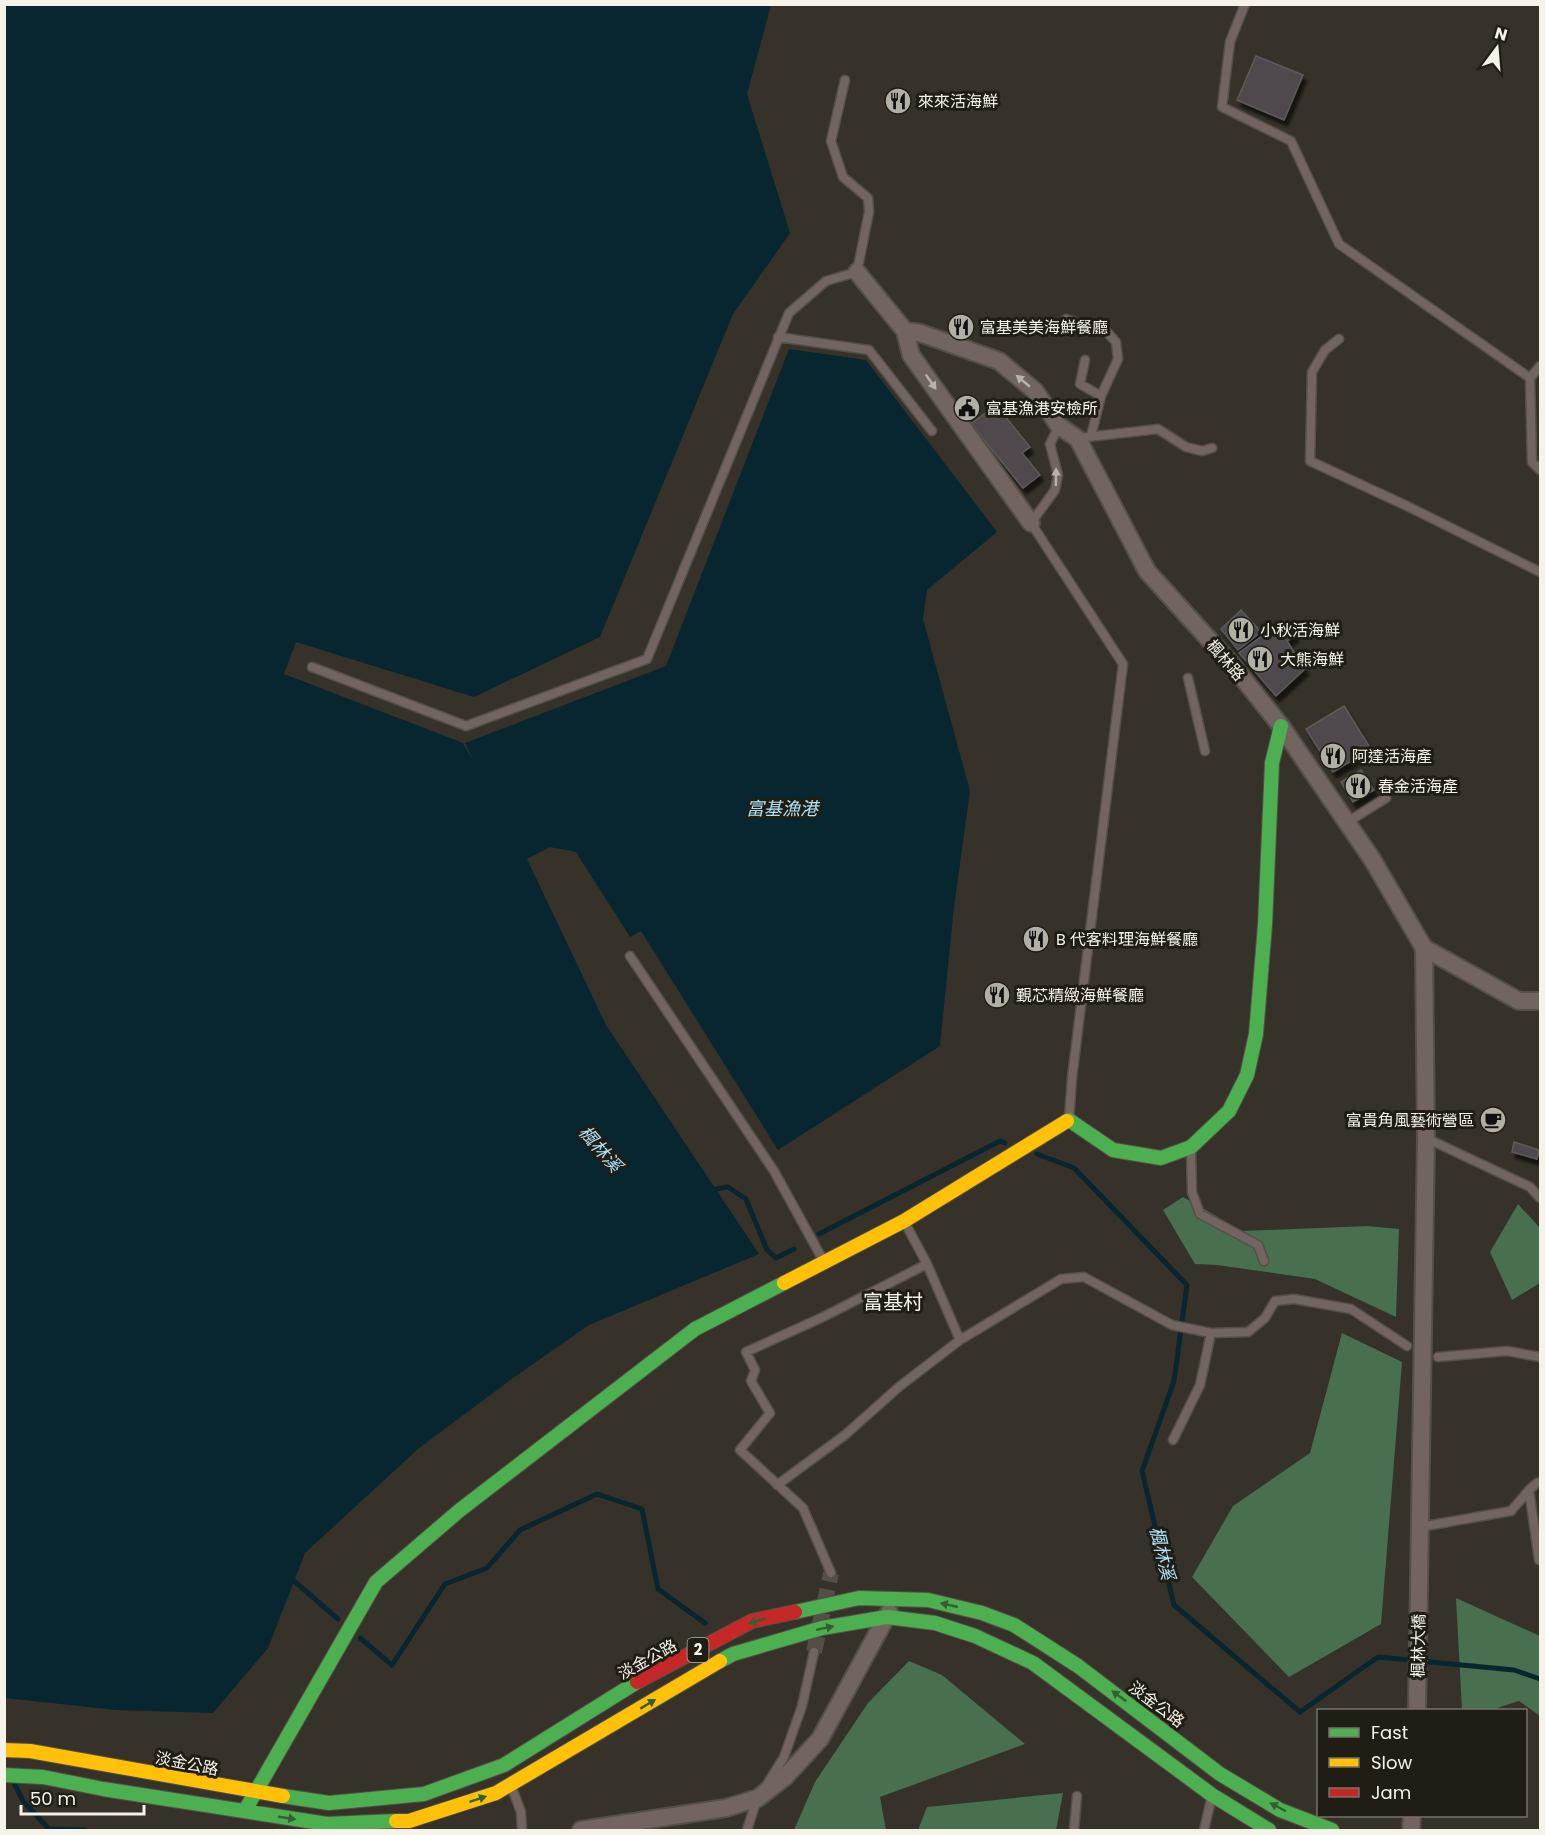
<svg xmlns="http://www.w3.org/2000/svg" width="1545" height="1835" font-family="Poppins,'Noto Sans TC',sans-serif">
<style>
.forest{fill:#476f50}
.water{fill:#07262f}
.lines{fill:none;stroke-linecap:round;stroke-linejoin:round}
.stream{stroke:#07262f;stroke-width:5}
.building{fill:#4f4a4e;stroke:#5d5a59;stroke-width:1.5;filter:url(#shadow)}
.street-tunnel{stroke:#534f46;stroke-width:16;stroke-dasharray:16 8;stroke-linecap:butt}
.lane-casing{stroke:#545048;stroke-width:11}
.street-casing{stroke:#545048;stroke-width:20}
.fast-casing{stroke:#545048;stroke-width:16}
.slow-casing{stroke:#545048;stroke-width:16}
.jam-casing{stroke:#545048;stroke-width:16}
.lane{stroke:#726561;stroke-width:8}
.street{stroke:#726561;stroke-width:16}
.fast{stroke:#4caf50;stroke-width:14}
.slow{stroke:#ffc107;stroke-width:14}
.jam{stroke:#c62828;stroke-width:14}
.oneway{fill:#bab3ab}
.oneway2{fill:#345f30}
.labels{text-anchor:middle;stroke-width:6;stroke-linejoin:round;paint-order:stroke}
.shield{fill:#201d15;stroke:#b5b2a8;stroke-width:1.5}
.shield-label{font-size:15px;font-weight:bold;fill:#f5f2e7}
.poi-label{font-size:16px;fill:#f5f2e7;stroke:#201d15;text-anchor:start}
.street-label{font-size:16px;fill:#f5f2e7;stroke:#201d15}
.water-label{font-size:18px;font-style:italic;fill:#ace1f7;stroke:#201d15}
.quarter-label{font-size:20px;fill:#f5f2e7;stroke:#201d15}
</style>
<defs>
<filter id="shadow"><feDropShadow dx="3.5" dy="6" stdDeviation="1.5" flood-color="#0009"/></filter>
</defs>
<rect width="100%" height="100%" fill="#363229"/>
<path class="forest" d="M1183,1197L1242,1231L1367,1226L1399,1229L1396,1317L1315,1279L1217,1265L1195,1264L1163,1210Z
M1518,1204L1540,1228V1283L1512,1300L1490,1252Z
M1342,1333L1402,1362L1381,1624L1289,1677L1192,1577L1233,1506L1310,1453Z
M1456,1598L1540,1636V1716L1519,1701L1491,1710H1462Z
M909,1661L942,1675L1025,1744L880,1797L886,1830H794L815,1782L868,1703Z
M1063,1793L1056,1830H918L927,1807Z"/>
<path class="water" d="M5,4L771,5L747,94L790,233L733,314L600,637L474,697L296,642L284,674L463,743L474,762L465,743L666,666L789,349L866,360L997,532L927,590L923,619L970,791L954,907L940,1046L778,1150L641,931L630,937L576,852L550,847L527,859L606,1025L759,1254L589,1325L513,1378L418,1449L305,1553L268,1648L213,1713L116,1710L5,1698Z"/>
<g class="lines">
<path class="stream" d="M1037,1154L1074,1168L1187,1285L1174,1381L1142,1471L1174,1605L1300,1712L1378,1657L1514,1670L1540,1679
M710,1190L728,1187L746,1199L767,1250L776,1258L794,1249
M819,1234L1000,1141L1005,1143
M294,1581L338,1619
M360,1638L392,1665L445,1584L487,1568L520,1530L597,1494L642,1509L658,1589L705,1623
M14,1783L23,1801L49,1829L85,1830"/>
</g>
<path class="building" d="M1256,56L1303,75L1284,120L1237,100Z
M996,405L1030,447L1022,453L1040,475L1023,488L971,424Z
M1241,610L1261,632L1238,650L1221,629Z
M1284,620L1295,636L1287,641L1305,669L1276,696L1239,653Z
M1344,706L1371,749L1333,772L1306,729Z
M1361,770L1374,790L1353,802L1341,782Z
M1514,1142L1539,1150L1537,1159L1512,1152Z"/>
<g class="lines">
<path class="street-tunnel" d="M814,1652L831,1573"/>
<defs>
<path id="lane" d="M1245,4L1230,42L1222,107L1291,141L1339,244L1530,378
M1066,319L1106,331L1116,342L1118,359L1101,396L1091,436
M778,337L869,350L932,431
M1339,339L1325,350L1312,372L1310,461L1407,506L1540,572
M1085,360L1080,384L1101,396
M1540,366L1530,378L1532,462L1540,470
M1059,426L1050,444L1058,475L1055,490L1031,523L1123,664L1072,1078L1069,1119
M1087,437L1158,429L1186,447L1202,451L1212,448
M312,667L466,726L647,659L789,313L826,281L857,272L869,212L868,198L843,177L831,141L845,80
M1188,678L1205,751
M1346,823L1386,798
M630,956L774,1171L823,1260
M1426,1138L1530,1187L1540,1198
M1191,1150L1192,1192L1200,1214L1258,1245L1264,1261
M904,1221L927,1264L960,1340
M1438,1357L1507,1351L1540,1357
M1173,1440L1200,1385L1211,1333
M777,1485L845,1435L900,1386L960,1340L1061,1279L1084,1277L1172,1325L1211,1333L1248,1332L1265,1318L1275,1301L1294,1299L1351,1309L1407,1346
M1529,1490L1539,1560
M1420,1527L1511,1511L1529,1490L1537,1483L1540,1482
M831,1573L803,1508L740,1450L770,1413L751,1381L755,1370L746,1352L823,1317L927,1264
M766,1786L784,1757L802,1706L814,1652
M512,1788L521,1812L522,1830
M747,1830L757,1799
M1074,1830L1077,1796
M1204,1830L1211,1800"/>
<path id="street" d="M857,272L905,331L911,355L1031,523
M905,331L920,333L999,361L1035,391L1059,426L1078,439L1147,571L1233,666L1281,726L1372,859L1424,948L1519,1001H1540
M1417,1710L1426,1138L1424,948
M581,1830L726,1808L758,1798L785,1777L820,1739L889,1612
M1411,1830L1412,1816"/>
<path id="fast" d="M1067,1121L1069,1120L1113,1150L1161,1158L1191,1147L1229,1111L1247,1075L1256,1034L1265,925L1272,763L1281,726
M795,1612L859,1598L928,1600L982,1613L1014,1625L1078,1666L1220,1774L1280,1810L1332,1830
M720,1661L733,1654L822,1628L887,1617L935,1623L975,1636L1033,1663L1212,1795L1269,1830
M4,1775L43,1777L103,1789L327,1824L396,1821
M283,1796L329,1803L424,1794L504,1765L637,1682
M247,1807L376,1582L460,1510L695,1329L784,1283"/>
<path id="slow" d="M784,1283L904,1221L1067,1121
M4,1750L30,1751L283,1796
M396,1821H409L496,1793L720,1661"/>
<path id="jam" d="M637,1682L752,1621L795,1612"/>
</defs>
<use href="#lane" class="lane-casing"/>
<use href="#street" class="street-casing"/>
<use href="#fast" class="fast-casing"/>
<use href="#slow" class="slow-casing"/>
<use href="#jam" class="jam-casing"/>
<use href="#lane" class="lane"/>
<use href="#street" class="street"/>
<use href="#fast" class="fast"/>
<use href="#slow" class="slow"/>
<use href="#jam" class="jam"/>
</g>
<defs><path id="oneway-solid" d="M-6-.8H1V-3.2L6.5 0L1 3.2V.8H-6Z" transform="scale(1.5)"/></defs>
<g class="oneway">
<use href="#oneway-solid" transform="translate(1023 381) rotate(-140)"/>
<use href="#oneway-solid" transform="translate(931 382) rotate(55)"/>
<use href="#oneway-solid" transform="translate(1056 477) rotate(-89)"/>
</g>
<g class="oneway2">
<use href="#oneway-solid" transform="translate(949 1605) rotate(-167)"/>
<use href="#oneway-solid" transform="translate(757 1621) rotate(163)"/>
<use href="#oneway-solid" transform="translate(825 1628) rotate(-12)"/>
<use href="#oneway-solid" transform="translate(1119 1696) rotate(-144)"/>
<use href="#oneway-solid" transform="translate(648 1704) rotate(-31)"/>
<use href="#oneway-solid" transform="translate(478 1799) rotate(-18)"/>
<use href="#oneway-solid" transform="translate(1278 1807) rotate(-152)"/>
<use href="#oneway-solid" transform="translate(287 1818) rotate(9)"/>
</g>
<defs>
<symbol id="restaurant-disc" viewBox="-11 -11 22 22"><circle r="9.5" fill="#b2afa4" stroke="#201d15"/><path d="M-5-6h1v4h1v-4h1v4h1v-4h1v5L-1.5 .5V6h-2V.5L-5-1ZM5-6V6H3V1.5H1.5Q1.5-4 5-6Z" fill="#111"/></symbol>
<symbol id="civic-disc" viewBox="-11 -11 22 22"><circle r="9.5" fill="#b2afa4" stroke="#201d15"/><path d="M-.6-6.5H3V-4.5H.6V-3L4-1V1h2V6H-6V1h2V-1L-.6-3ZM-1.2 2.5V6h2.4V2.5Z" fill="#111"/></symbol>
<symbol id="cafe-disc" viewBox="-11 -11 22 22"><circle r="9.5" fill="#b2afa4" stroke="#201d15"/><path d="M-5.5-4.5H6V0H3Q3 3.5 0 3.5H-2.5Q-5.5 3.5-5.5 0ZM3-3.2v2h1.7v-2ZM-6 4.5H4V6H-6Z" fill="#111"/></symbol>
</defs>
<g fill-rule="evenodd">
<use href="#restaurant-disc" x="883" y="86" width="30" height="30"/>
<use href="#restaurant-disc" x="946" y="312" width="30" height="30"/>
<use href="#civic-disc" x="952" y="393" width="30" height="30"/>
<use href="#restaurant-disc" x="1226" y="615" width="30" height="30"/>
<use href="#restaurant-disc" x="1245" y="644" width="30" height="30"/>
<use href="#restaurant-disc" x="1318" y="741" width="30" height="30"/>
<use href="#restaurant-disc" x="1343" y="771" width="30" height="30"/>
<use href="#restaurant-disc" x="1021" y="924" width="30" height="30"/>
<use href="#restaurant-disc" x="982" y="980" width="30" height="30"/>
<use href="#cafe-disc" x="1478" y="1105" width="30" height="30"/>
</g>
<g class="labels">
<rect class="shield" x="687.5" y="1638" width="21" height="24" rx="4.5"/>
<g class="shield-label">
<text x="698" y="1655">2</text>
</g>
<g class="poi-label">
<text x="918" y="107">來來活海鮮</text>
<text x="980" y="333">富基美美海鮮餐廳</text>
<text x="986" y="414">富基漁港安檢所</text>
<text x="1260" y="636">小秋活海鮮</text>
<text x="1280" y="665">大熊海鮮</text>
<text x="1352" y="762">阿達活海產</text>
<text x="1378" y="792">春金活海產</text>
<text x="1056" y="945">B 代客料理海鮮餐廳</text>
<text x="1016" y="1001">覲芯精緻海鮮餐廳</text>
<text x="1474" y="1126" text-anchor="end">富貴角風藝術營區</text>
</g>
<g class="street-label">
<text transform="translate(1226 660) rotate(49)" y="6">楓林路</text>
<text transform="translate(1418 1646) rotate(-89)" y="6">楓林大橋</text>
<text transform="translate(647 1659) rotate(-29)" y="6">淡金公路</text>
<text transform="translate(1157 1704) rotate(37)" y="6">淡金公路</text>
<text transform="translate(187 1763) rotate(11)" y="6">淡金公路</text>
</g>
<g class="water-label">
<text x="782" y="815">富基漁港</text>
<text transform="translate(600 1149) rotate(49)" y="6">楓林溪</text>
<text transform="translate(1162 1553) rotate(76)" y="6">楓林溪</text>
</g>
<g class="quarter-label">
<text x="893" y="1309">富基村</text>
</g>
</g>
<rect width="1545" height="1835" fill="none" stroke="#f5f2e7" stroke-width="12"/>
<rect x="1317" y="1709" width="210" height="108" fill="#201d15" stroke="#757269" stroke-width="1.5"/>
<rect x="1329" y="1728" width="30" height="9" fill="#4caf50" stroke="#757269" stroke-width="1.5"/>
<text x="1371" y="1739" font-size="18" fill="#f5f2e7">Fast</text>
<rect x="1329" y="1758" width="30" height="9" fill="#ffc107" stroke="#757269" stroke-width="1.5"/>
<text x="1371" y="1769" font-size="18" fill="#f5f2e7">Slow</text>
<rect x="1329" y="1788" width="30" height="9" fill="#c62828" stroke="#757269" stroke-width="1.5"/>
<text x="1371" y="1799" font-size="18" fill="#f5f2e7">Jam</text>
<g transform="translate(1497 48) rotate(16)" stroke="#201d15" stroke-width="4.5" paint-order="stroke">
<path d="M0-4.5L10 22L0 15L-10 22Z" fill="#f5f2e7"/>
<text y="-9" font-size="16" font-weight="bold" text-anchor="middle" fill="#f5f2e7">N</text>
</g>
<path d="M21 1805v9h123v-9" fill="none" stroke="#f5f2e7" stroke-width="3"/>
<text x="30" y="1805" font-size="18" fill="#f5f2e7" stroke="#201d15" stroke-width="4.5" paint-order="stroke">50 m</text>
</svg>
